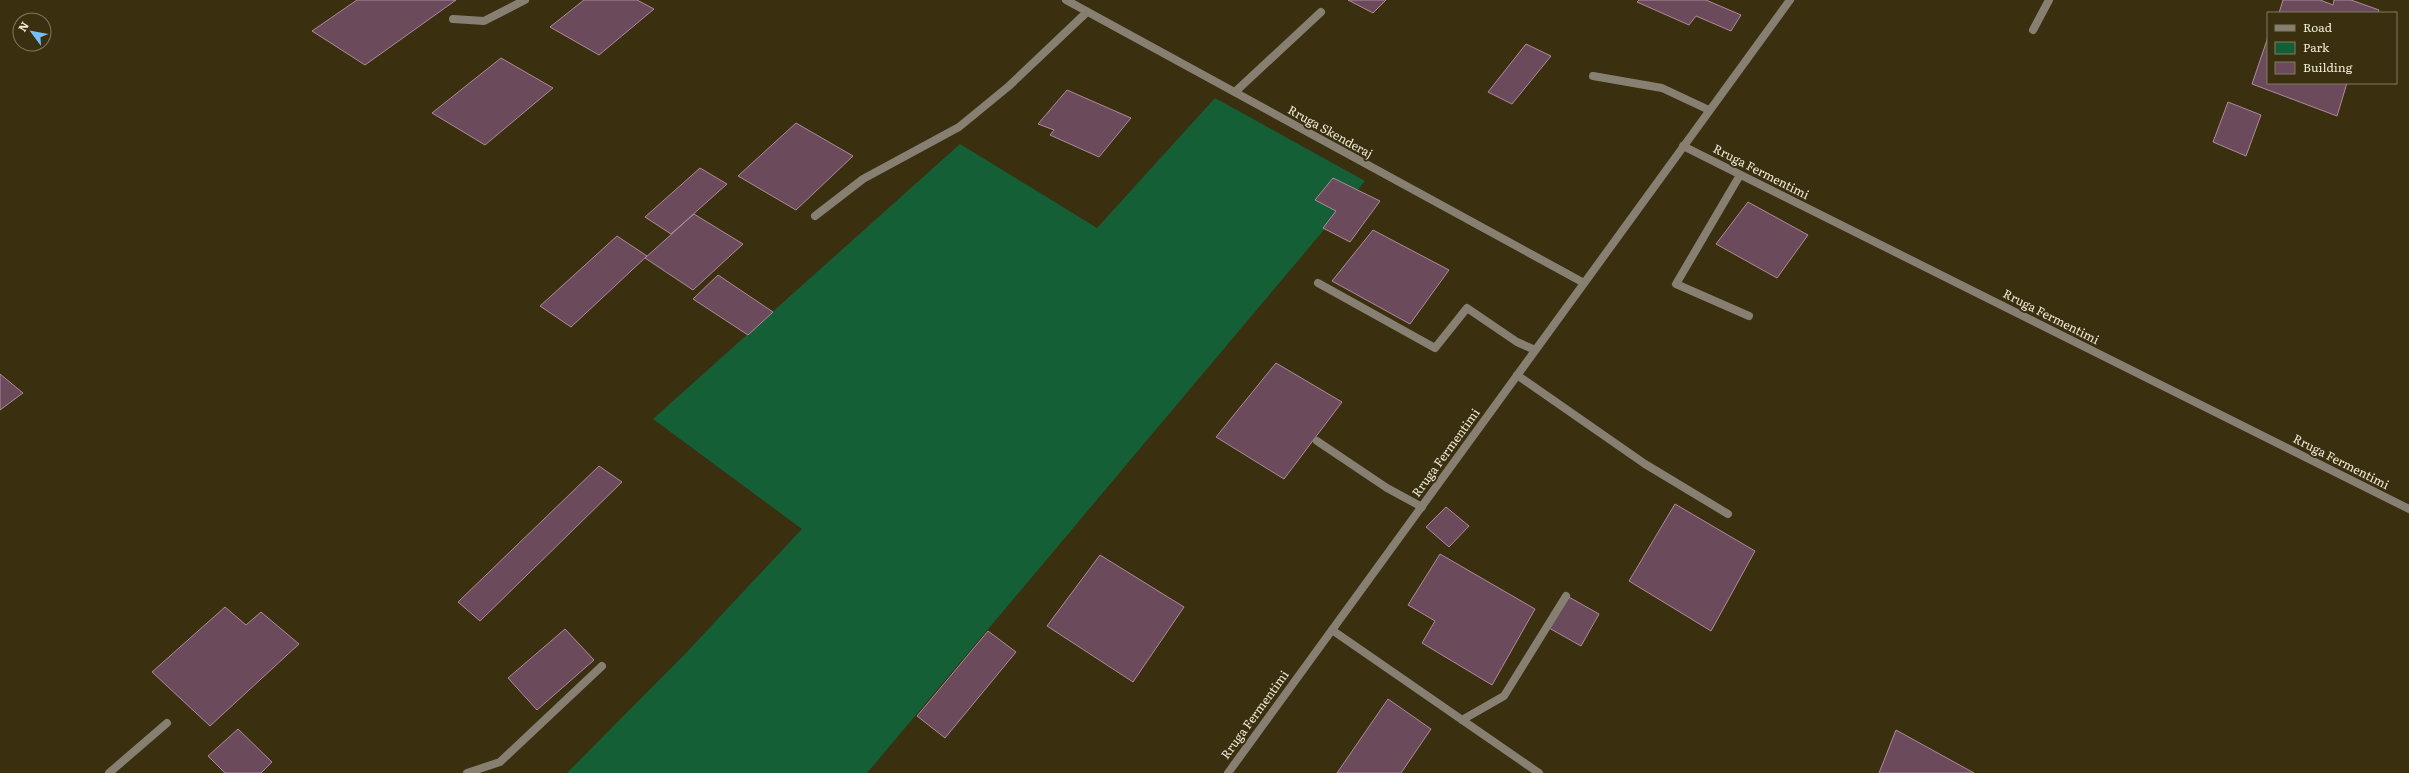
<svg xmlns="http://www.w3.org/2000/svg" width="2409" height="773" font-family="Literata,serif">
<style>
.green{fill:#155f36}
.building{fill:#6a4a5b;stroke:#ae8a9c}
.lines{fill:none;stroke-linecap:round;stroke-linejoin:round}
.lane{stroke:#877f71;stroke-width:8}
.street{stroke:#877f71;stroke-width:8}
.labels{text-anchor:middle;stroke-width:4;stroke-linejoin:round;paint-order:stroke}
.street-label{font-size:12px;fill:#efe9d7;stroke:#3a3010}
</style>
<rect width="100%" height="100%" fill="#3a3010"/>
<path class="green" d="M1215,98L1365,181L867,773H567L686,653L802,529L653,419L960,144L1097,228Z"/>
<path class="building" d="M357,0H456L365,65L312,31Z
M584,0H637L654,9L599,55L550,27Z
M1348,0H1386L1373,13Z
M1639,0H1706L1741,15L1731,31L1696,16L1689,25L1637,2Z
M2283,0H2320L2333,5L2334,0H2351L2379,10L2378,13H2279Z
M2268,37V83H2347L2337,116L2252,84Z
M1526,44L1551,56L1512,104L1488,92Z
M501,58L553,88L485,145L432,113Z
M1067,90L1131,118L1099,157L1050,135L1054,130L1038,124Z
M2228,102L2261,115L2246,156L2213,142Z
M796,123L853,156L796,210L738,176Z
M700,168L727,184L671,234L645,217Z
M1333,178L1380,201L1350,242L1323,228L1336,211L1315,200Z
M1748,202L1808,235L1777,278L1716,244Z
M694,214L743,244L693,290L645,258Z
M1373,230L1449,270L1410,324L1332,281Z
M617,236L647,256L571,327L540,306Z
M718,275L773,312L748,335L693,299Z
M1276,363L1342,402L1284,479L1216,437Z
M0,374L23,393L0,410Z
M599,466L622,482L480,621L458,602Z
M1675,504L1755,551L1711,631L1629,581Z
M1446,507L1469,526L1449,547L1426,527Z
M1440,554L1535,609L1492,685L1422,643L1435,621L1408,605Z
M1100,555L1184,607L1133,682L1047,626Z
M1567,596L1599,614L1581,646L1549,628Z
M225,607L246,625L261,612L299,644L210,726L152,672Z
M565,629L594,660L537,710L508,678Z
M988,631L1016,652L945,738L917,716Z
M1388,699L1431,729L1401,773H1337Z
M238,729L272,762L261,773H225L208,756Z
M1896,730L1974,773H1879Z"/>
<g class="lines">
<path class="lane" d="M453,19L484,21L525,0
M2033,30L2049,0
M1593,76L1662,88L1709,110
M1235,92L1321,12
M1683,146L2409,509
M1740,175L1676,284L1749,316
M815,216L863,179L959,127L1009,86L1087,12
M1318,283L1435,348L1467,308L1517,342L1535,350
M1517,375L1645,464L1728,514
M1317,441L1387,488L1422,507
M1332,630L1539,773
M1462,720L1504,696L1566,596
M109,773L167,723
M467,773L500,762L602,666"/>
<path class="street" d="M1066,0L1584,283
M1228,773L1790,0"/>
</g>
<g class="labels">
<g class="street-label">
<text transform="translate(1330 132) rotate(29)" y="4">Rruga Skenderaj</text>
<text transform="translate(1761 172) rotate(27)" y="4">Rruga Fermentimi</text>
<text transform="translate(2051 317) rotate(27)" y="4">Rruga Fermentimi</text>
<text transform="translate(1446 453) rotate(-54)" y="4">Rruga Fermentimi</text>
<text transform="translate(2341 462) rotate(27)" y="4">Rruga Fermentimi</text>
<text transform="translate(1255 715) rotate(-54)" y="4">Rruga Fermentimi</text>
</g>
</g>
<rect x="2267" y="12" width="130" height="72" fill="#3a3010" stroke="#827a60"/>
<rect x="2275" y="25" width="20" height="6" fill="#877f71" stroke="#827a60"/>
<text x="2303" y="32" font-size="12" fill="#efe9d7">Road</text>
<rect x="2275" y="42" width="20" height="12" fill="#155f36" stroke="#827a60"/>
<text x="2303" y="52" font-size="12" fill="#efe9d7">Park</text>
<rect x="2275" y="62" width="20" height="12" fill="#6a4a5b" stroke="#827a60"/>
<text x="2303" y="72" font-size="12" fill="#efe9d7">Building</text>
<g transform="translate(32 32) rotate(302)"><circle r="19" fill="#3a3010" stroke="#827a60"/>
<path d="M0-3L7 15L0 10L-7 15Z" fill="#78bff8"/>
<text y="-6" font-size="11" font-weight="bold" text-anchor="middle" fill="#efe9d7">N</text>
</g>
</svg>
